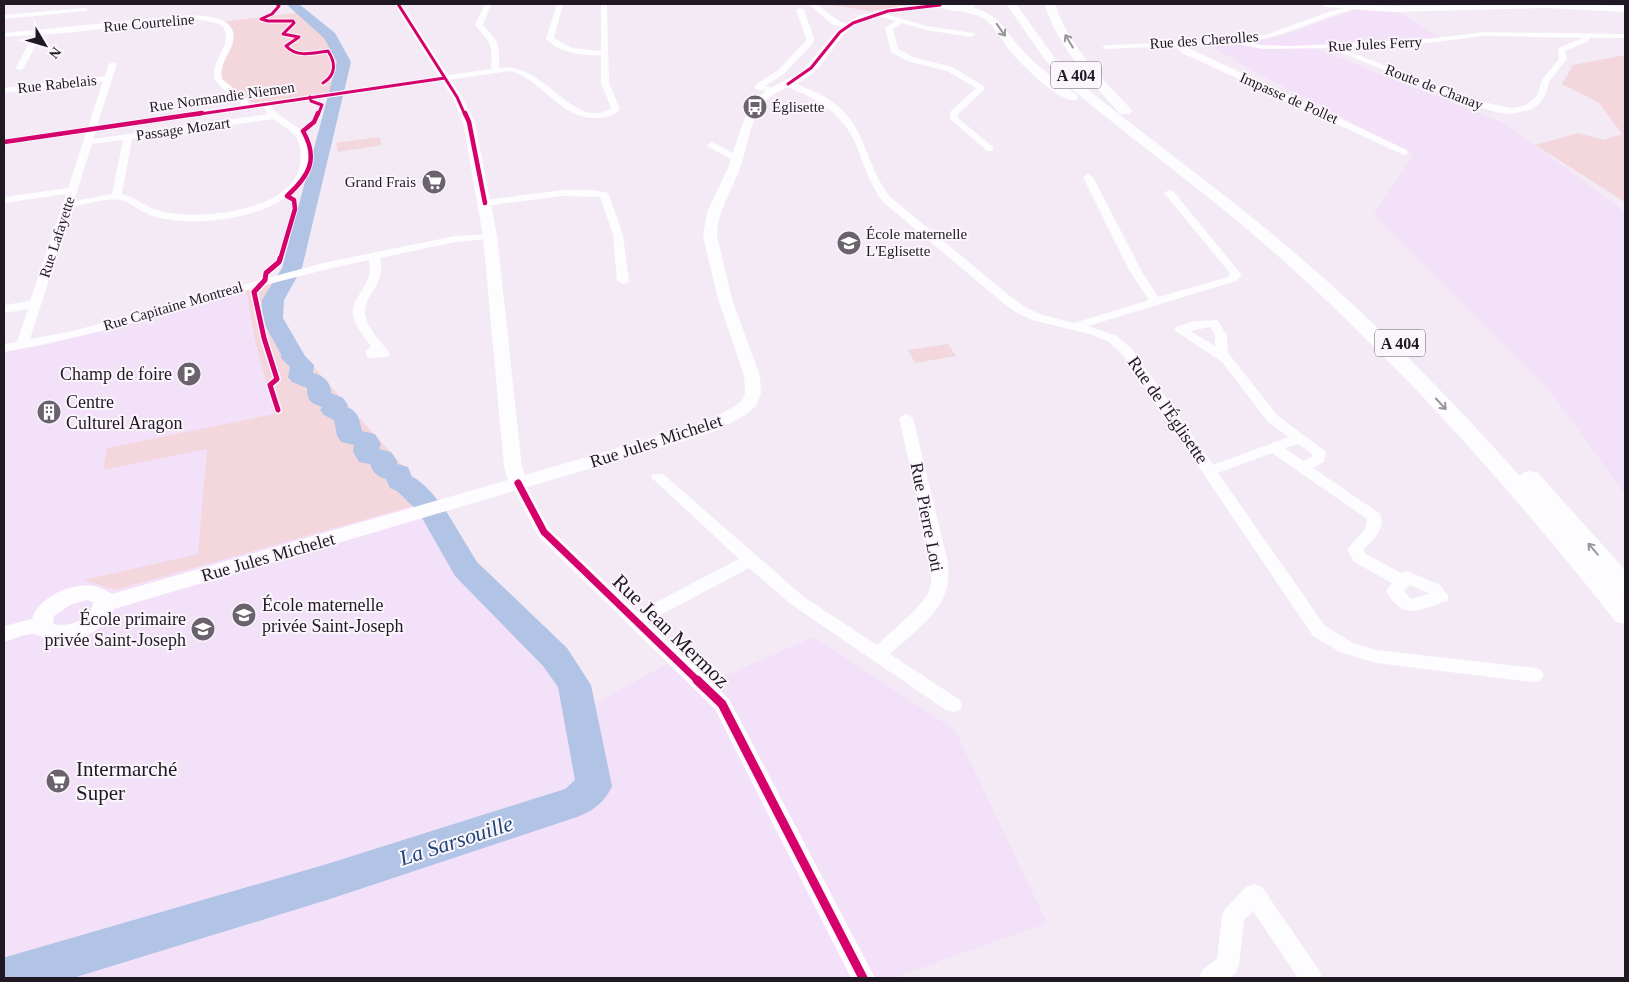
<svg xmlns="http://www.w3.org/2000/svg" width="1629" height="982" font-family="'Times New Roman',serif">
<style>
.built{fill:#f3e0f9}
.green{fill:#f4d7dd}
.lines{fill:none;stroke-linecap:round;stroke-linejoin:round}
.river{fill:#b1c4e5;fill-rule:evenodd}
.minor{fill:#fdfcfe;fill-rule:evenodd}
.major{fill:#fdfcfe;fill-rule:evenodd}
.highway{fill:#fdfcfe;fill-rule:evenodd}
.cycleway-far4-casing{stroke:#fbf6fc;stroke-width:5}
.cycleway-far3-casing{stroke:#fbf6fc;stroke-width:6}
.cycleway-far2-casing{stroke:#fbf6fc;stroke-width:8}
.cycleway-far1-casing{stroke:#fbf6fc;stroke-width:10}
.cycleway-casing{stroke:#fbf6fc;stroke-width:12}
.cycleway-far4{stroke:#d6006c;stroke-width:3}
.cycleway-far3{stroke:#d6006c;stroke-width:4.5}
.cycleway-far2{stroke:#d6006c;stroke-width:5}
.cycleway-far1{stroke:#d6006c;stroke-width:7}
.cycleway{stroke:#d6006c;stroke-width:9}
.oneway{stroke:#9a959b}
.labels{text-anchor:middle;stroke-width:4;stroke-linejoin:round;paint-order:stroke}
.far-street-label{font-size:15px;fill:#201823;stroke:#fbf6fc}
.far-poi-label{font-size:15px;fill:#201823;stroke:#fbf6fc;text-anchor:start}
.shield{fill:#fbf6fc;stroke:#625b64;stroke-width:1}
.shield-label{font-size:16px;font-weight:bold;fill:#201823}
.poi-label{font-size:18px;fill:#201823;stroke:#fbf6fc;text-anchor:end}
.street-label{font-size:18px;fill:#201823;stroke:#fbf6fc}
.near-street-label{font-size:21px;fill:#201823;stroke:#fbf6fc}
.near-poi-label{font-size:21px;fill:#201823;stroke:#fbf6fc;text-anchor:start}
.near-water-label{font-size:22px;font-style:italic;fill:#1d4578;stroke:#fbf6fc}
</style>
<rect width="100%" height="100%" fill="#f3eaf6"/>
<path class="built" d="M1354,10L1399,13L1440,37L1312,47L1506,124L1625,212V494L1547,387L1374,214L1413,154L1248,68L1208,44L1258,40L1287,34Z
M284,279L273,300L279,325L324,379L434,500L458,562L547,645L587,708L668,663L697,688L814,637L955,730L1047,923L893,978H4V352L50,344L226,293Z"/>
<path class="green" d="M823,4H921L871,11Z
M303,12L330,36L344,62L341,76L328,94L256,105L237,95L217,78L230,32L220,22Z
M1625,55V202L1535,145L1578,133L1604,140L1622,134L1599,103L1562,84L1573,65Z
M379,137L382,145L338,152L336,143Z
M284,279L273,300L279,325L324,379L434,500L115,590L84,580L198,554L207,449L103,470L107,448L274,414L255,340L246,289Z
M948,344L956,356L915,363L908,350Z"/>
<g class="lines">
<path class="river" d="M286,4H299L335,33L351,62L302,268L284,300L283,318L305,356L314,365L313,373C324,376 331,382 331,393L343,398L348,405L347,407C359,412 359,419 362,431L375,434L381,444L379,449L391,452L397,461V464L408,467L412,477C419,479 434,494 438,501L434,507C407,515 410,495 390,488L386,479C378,477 372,472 370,464L359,462L353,452L354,445L341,442L337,436L334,420L324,415L320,410L322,407C311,403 307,401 307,388L292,382L288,377L290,367L281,358V354L261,318L262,300L282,268L337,62L324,38Z
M436,509L446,511L477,562L567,648L591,685L612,786C605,802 593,811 577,817L327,900L73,978H4V958L6,957L327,864L565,789L575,780L558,687L543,666L455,576L422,518L426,511Z"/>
<path class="minor" d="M485,4H491L483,25C499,42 500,44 499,68C545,61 574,133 611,108L601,83V55C582,56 560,53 546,39L557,4H563L554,38L572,48L601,51V4H607L609,83L620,109L619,111C613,116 605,118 597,118C560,120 543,79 509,71L271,106C280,121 302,124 309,141C311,148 310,154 310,160C304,213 215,226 173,220C163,219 152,217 144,212C136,209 129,201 120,200C105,198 87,204 72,207L30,339L73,331L323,263L455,236L494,234L495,236L494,238L490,239L455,242L380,258C387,286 363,294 365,314C367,329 382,342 390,354L388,357L368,358L365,352L371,346C364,337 355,326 353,315C350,296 375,286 369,260C246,285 127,331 4,352V344L17,342L28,309L4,313V305L30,301L66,194L4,203V197L68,188L86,133L4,145V139L88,127L103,81L4,93V88L105,76L109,64L113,62L117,64L97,126L241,105L240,102L221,87L214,79C210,61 234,45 223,27C204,11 135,25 110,28C87,31 64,33 41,35L24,68L20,70L16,68L33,35L4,37V33L177,16C196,15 243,13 232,45C228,56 219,66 222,79L247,99L249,104L491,69C492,42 492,45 475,25ZM263,107L268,114L93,139L96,131ZM273,119C294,133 303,136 300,164C294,212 196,221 160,211C146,208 136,197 122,194L132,139ZM123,140L112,194L74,201L92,144Z
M809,4H816L839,21L852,26L848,28L833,25Z
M1357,5L1360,7L1359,8C1321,17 1287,36 1248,42L1262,45L1292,46L1427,39L1484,32L1625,34V38H1589V41L1565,51L1567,59L1550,80L1545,96L1539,104L1530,110L1511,114L1495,112L1468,104L1330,48L1262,49L1233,43L1184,46L1407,150V154L1404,155L1182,53L1175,46L1106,49L1102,47L1106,45L1207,41L1266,35L1331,11ZM1484,36L1583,38L1558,48L1559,59L1542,80L1537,95L1533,100L1524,106L1511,108L1474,100L1340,48L1427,43Z
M84,8L88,10L86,11L4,19V15Z
M800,8L804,10L814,38L813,43L784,74L765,86L777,89V93L755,89V85L778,70L805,42L806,38L796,10Z
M875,11L927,26L974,33L975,35L971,37L926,30L902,23L893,29L898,49L913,57L952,67L984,86V90L957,115L958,118L993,147V151H987L950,119V112L976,88L947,71L907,61L891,52L885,28L895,21L875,15Z
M785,82C793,81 803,87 811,90C868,115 859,153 889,196L1011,297L1025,307L1040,314L1074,323L1149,300L1129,270L1083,177L1088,174L1093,177L1141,270L1158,297L1228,277L1230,274L1229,272L1164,193L1169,190L1173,191L1242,275L1236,281L1088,326L1117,336L1132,349L1213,465L1289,437L1268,422L1222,362L1174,330L1176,327L1194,321L1217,320L1227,335L1228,353L1278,416L1326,452L1324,462L1313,468L1379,513C1388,527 1372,541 1363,550L1366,554L1401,573L1407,571L1440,585L1449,597L1447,601C1419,610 1404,622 1386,591L1392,583L1354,562L1347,549L1365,529L1367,519L1272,453L1218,473L1325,626L1353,643L1376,650L1535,668L1541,670L1544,675L1541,680L1535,682L1523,681L1376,663L1340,652L1313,636L1123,355L1109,342L1093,335L1032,320L1017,313L1003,303L881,200C870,183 864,166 857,147C844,114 817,98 785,86ZM1210,327L1215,335V346L1190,331ZM1298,444L1312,454V457L1303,461L1285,448ZM1410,585L1428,593L1429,594L1411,599L1404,591Z
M712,142L740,157L742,159L740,161H734L709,147L707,145Z
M563,190H593L608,193L609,195L623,235L629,281L627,283L623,284L617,281L613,235L600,197L563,196L485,206L480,203L485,200Z
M906,414L913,418L948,563C948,571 949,579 947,586C941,615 910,635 890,654L960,700L962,705L960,710L953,712L946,710L792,605L749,568L647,622L729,699L875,978H851L715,709L538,536L511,483L513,480H523L550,529L637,612L739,559L651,477L653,474H663L804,597L877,645L914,611L927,596L931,584L932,563L899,418Z
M1254,884L1262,887L1319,970L1322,978H1298L1253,911L1244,920L1239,965L1236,973L1229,978H1199L1202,970L1217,959L1222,916L1225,909L1246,887Z"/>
<path class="major" d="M394,4H402L462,97L475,122L497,236L522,467L525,475L706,422L735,406L742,400L745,393L744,376L718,299L703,236L707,212L728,168L742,125L750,108L755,100L767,90L801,72L836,31L858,16L901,6L977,4C973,9 967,11 960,11C953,12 945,8 938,8C918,8 897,10 878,15C835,27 837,55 808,77C794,87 774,90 763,104C749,122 748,148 740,168C732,191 717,211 717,236L732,299L760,376L761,393L756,406L747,414L718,430L694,438L114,609C102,631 78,645 52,641C46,640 39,634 34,634C25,633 12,640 4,642V626L32,619C38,597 73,582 94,586C101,587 107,591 112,594L508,480L504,467L483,236L463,122L452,97ZM86,600L93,602C92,621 68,627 53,624L54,616L70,605Z
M1321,4L1393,6L1573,4L1625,6V12L1546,8L1393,12L1325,7Z"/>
<path class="highway" d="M1006,4H1016L1054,57L1080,83C1143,135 1209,181 1271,233C1360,306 1443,390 1520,476L1522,473L1530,471L1538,473L1625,570V595L1622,594L1625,598V624L1616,622C1515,494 1407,372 1286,263C1218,201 1142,148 1072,89L1046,61Z
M1045,4H1055C1068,45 1101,77 1130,108L1132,111L1130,114H1120C1093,83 1055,44 1045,4Z
M961,5C1004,13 1000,28 1027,55C1042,70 1059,83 1076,94L1078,97L1076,100C1060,104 1020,63 1010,51C1002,41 996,28 986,20C977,14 967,13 957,10L956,8L957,6Z"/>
<defs>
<path id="cycleway-far4" d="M277,4L279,6L272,14L261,19L268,21H293L294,23L283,34L299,37L286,46C297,58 313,53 328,51C336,63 336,75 323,83
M398,4L457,97L465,115
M788,84L811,68L840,32L853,23L888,11L940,5
M310,97L311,101L322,105L318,115
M193,115L445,78"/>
<path id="cycleway-far3" d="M465,113L469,122L485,203
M4,142L202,113
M280,260L295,209L294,200L287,196C309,176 319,159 303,131L314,122L318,113"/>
<path id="cycleway-far2" d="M278,410L270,385L277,379L264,338L254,292L265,280L266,273L279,262L280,258"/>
<path id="cycleway-far1" d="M518,483L544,532L698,681"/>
<path id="cycleway" d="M697,680L722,704L863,978"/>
</defs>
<use href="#cycleway-far4" class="cycleway-far4-casing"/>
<use href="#cycleway-far3" class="cycleway-far3-casing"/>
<use href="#cycleway-far2" class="cycleway-far2-casing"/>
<use href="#cycleway-far1" class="cycleway-far1-casing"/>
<use href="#cycleway" class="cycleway-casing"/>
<use href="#cycleway-far4" class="cycleway-far4"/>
<use href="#cycleway-far3" class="cycleway-far3"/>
<use href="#cycleway-far2" class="cycleway-far2"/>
<use href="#cycleway-far1" class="cycleway-far1"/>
<use href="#cycleway" class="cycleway"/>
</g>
<defs><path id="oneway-shaft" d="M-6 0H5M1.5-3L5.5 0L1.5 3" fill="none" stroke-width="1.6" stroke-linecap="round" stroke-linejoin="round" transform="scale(1.25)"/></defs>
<g class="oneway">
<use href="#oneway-shaft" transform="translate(1001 30) rotate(55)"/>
<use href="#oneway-shaft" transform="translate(1069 41) rotate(-121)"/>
<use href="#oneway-shaft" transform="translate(1441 404) rotate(47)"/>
<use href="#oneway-shaft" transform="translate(1593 549) rotate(-131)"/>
</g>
<defs>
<symbol id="bus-disc" viewBox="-11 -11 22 22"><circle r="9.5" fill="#6a626d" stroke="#fbf6fc"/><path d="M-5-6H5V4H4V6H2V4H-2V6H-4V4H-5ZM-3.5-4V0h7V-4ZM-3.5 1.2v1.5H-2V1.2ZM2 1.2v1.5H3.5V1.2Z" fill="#fff"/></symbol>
<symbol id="supermarket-disc" viewBox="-11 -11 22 22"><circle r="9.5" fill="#6a626d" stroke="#fbf6fc"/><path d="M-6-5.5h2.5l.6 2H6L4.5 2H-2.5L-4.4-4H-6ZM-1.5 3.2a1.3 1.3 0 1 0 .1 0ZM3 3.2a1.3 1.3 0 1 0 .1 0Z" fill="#fff"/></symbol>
<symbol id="school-disc" viewBox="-11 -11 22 22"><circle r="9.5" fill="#6a626d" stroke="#fbf6fc"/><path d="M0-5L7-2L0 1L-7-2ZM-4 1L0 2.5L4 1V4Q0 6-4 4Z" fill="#fff"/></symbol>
<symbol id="parking-disc" viewBox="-11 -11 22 22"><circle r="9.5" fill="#6a626d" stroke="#fbf6fc"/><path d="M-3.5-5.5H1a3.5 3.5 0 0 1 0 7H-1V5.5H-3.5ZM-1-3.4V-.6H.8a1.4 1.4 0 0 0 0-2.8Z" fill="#fff"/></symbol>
<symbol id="building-disc" viewBox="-11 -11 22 22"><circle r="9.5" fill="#6a626d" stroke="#fbf6fc"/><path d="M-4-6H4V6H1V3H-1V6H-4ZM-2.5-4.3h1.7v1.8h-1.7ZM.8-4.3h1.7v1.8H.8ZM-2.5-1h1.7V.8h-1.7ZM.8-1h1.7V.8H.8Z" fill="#fff"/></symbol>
</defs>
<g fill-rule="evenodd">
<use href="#bus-disc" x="741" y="93" width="28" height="28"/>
<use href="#supermarket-disc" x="420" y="168" width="28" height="28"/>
<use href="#school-disc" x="835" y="229" width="28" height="28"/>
<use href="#parking-disc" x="175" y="360" width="28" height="28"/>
<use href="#building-disc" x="35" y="398" width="28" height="28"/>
<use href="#school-disc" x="230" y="601" width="28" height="28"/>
<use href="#school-disc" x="189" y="615" width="28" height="28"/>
<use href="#supermarket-disc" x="44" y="767" width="28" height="28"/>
</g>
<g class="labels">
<g class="far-street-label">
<text transform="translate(149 23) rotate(-5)" y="5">Rue Courteline</text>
<text transform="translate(1204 40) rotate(-4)" y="5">Rue des Cherolles</text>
<text transform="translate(1375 44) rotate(-3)" y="5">Rue Jules Ferry</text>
<text transform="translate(57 84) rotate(-6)" y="5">Rue Rabelais</text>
<text transform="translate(1434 87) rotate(21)" y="5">Route de Chanay</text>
<text transform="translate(222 97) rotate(-8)" y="5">Rue Normandie Niemen</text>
<text transform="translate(1289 98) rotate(24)" y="5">Impasse de Pollet</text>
<text transform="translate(183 129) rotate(-8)" y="5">Passage Mozart</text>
<text transform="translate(57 237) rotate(-72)" y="5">Rue Lafayette</text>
<text transform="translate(173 306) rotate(-16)" y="5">Rue Capitaine Montreal</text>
</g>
<g class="far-poi-label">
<text x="772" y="112">Églisette</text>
<text x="416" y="187" text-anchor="end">Grand Frais</text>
<text x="866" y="239">École maternelle<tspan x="866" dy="17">L'Eglisette</tspan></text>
</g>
<g class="shield">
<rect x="1051" y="61.5" width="50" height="27" rx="4"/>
<rect x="1375" y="329.5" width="50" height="27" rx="4"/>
</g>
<g class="shield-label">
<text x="1076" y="81">A 404</text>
<text x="1400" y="349">A 404</text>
</g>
<g class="poi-label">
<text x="172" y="380">Champ de foire</text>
<text x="66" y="408" text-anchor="start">Centre<tspan x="66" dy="21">Culturel Aragon</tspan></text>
<text x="262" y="611" text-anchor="start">École maternelle<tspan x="262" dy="21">privée Saint-Joseph</tspan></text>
<text x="186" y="625">École primaire<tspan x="186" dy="21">privée Saint-Joseph</tspan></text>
</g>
<g class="street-label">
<text transform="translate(1168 410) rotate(55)" y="6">Rue de l'Églisette</text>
<text transform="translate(656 441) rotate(-18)" y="6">Rue Jules Michelet</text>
<text transform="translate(927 517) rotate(79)" y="6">Rue Pierre Loti</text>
<text transform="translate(268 557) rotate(-16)" y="6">Rue Jules Michelet</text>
</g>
<g class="near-street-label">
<text transform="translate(671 631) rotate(44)" y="7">Rue Jean Mermoz</text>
</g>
<g class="near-poi-label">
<text x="76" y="776">Intermarché<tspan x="76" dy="24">Super</tspan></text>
</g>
<g class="near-water-label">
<text transform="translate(456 840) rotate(-18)" y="8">La Sarsouille</text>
</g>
</g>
<rect width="1629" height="982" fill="none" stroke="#201823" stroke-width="10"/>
<g transform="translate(45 45) rotate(128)" stroke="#fbf6fc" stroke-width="4" paint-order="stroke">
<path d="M0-4L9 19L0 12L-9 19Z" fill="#201823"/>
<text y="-8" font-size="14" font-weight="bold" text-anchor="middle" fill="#201823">N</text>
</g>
</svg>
